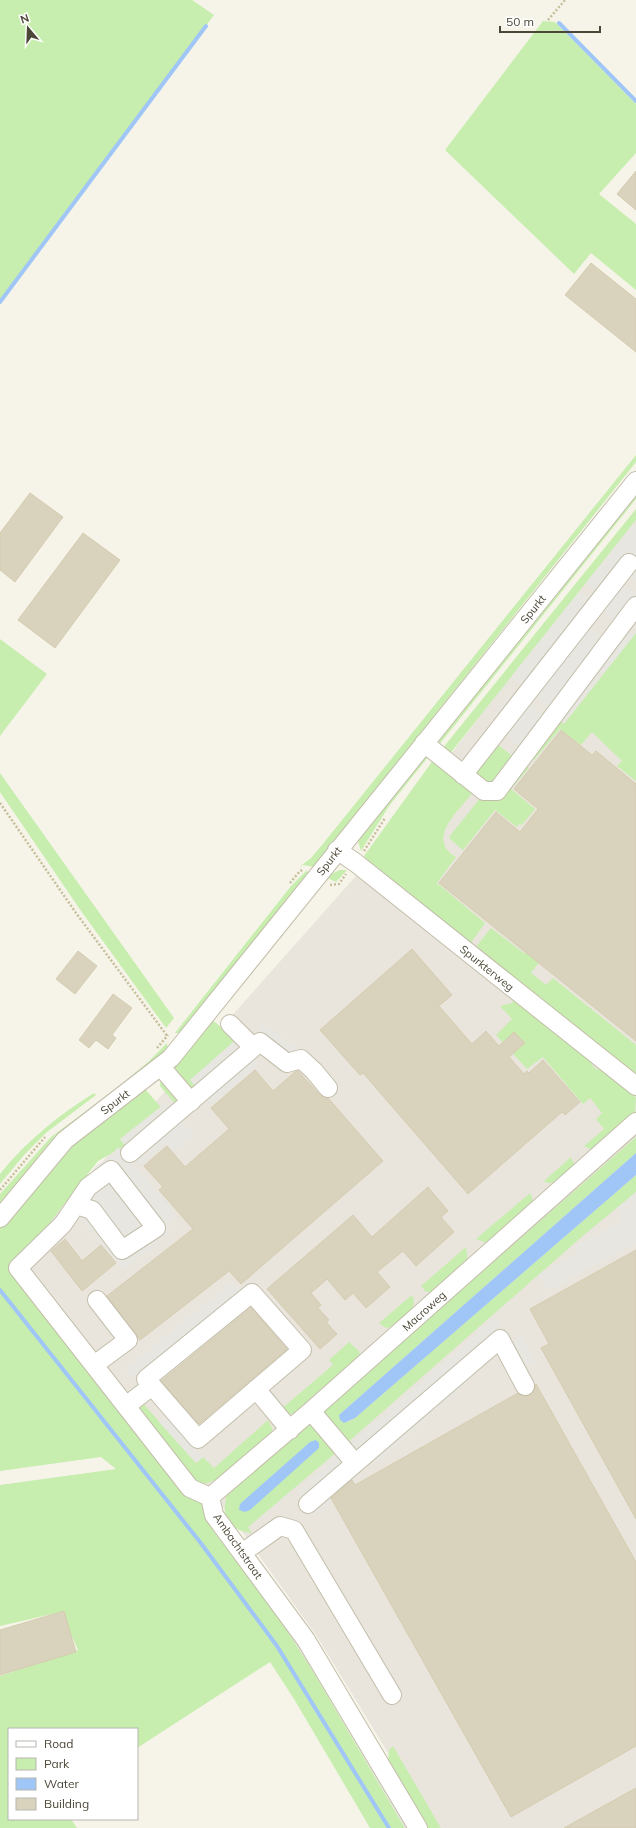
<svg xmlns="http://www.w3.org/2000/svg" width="636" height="1828" font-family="Mulish,sans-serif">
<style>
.industrial{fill:#e9e5dd}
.green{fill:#c7eeae}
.parking{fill:#e7e6e1;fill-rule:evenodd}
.water{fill:#a0c6f8}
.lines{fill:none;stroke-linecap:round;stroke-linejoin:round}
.stream{stroke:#a0c6f8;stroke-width:4}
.building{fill:#d9d3bd;stroke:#d5ccaf}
.minor-casing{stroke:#c3beaa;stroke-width:20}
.path{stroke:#c6be9a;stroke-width:2.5;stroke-dasharray:2 2;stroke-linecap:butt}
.minor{stroke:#fff;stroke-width:18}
.labels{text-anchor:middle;stroke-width:3.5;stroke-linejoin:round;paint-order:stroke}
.street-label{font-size:11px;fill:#4b4636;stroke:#fff}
</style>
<rect width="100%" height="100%" fill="#f6f4e9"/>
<path class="industrial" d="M636,512V1828H434L316,1635L235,1522L16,1259L370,860Z"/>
<path class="green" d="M0,0H192L214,15L0,300Z
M543,21L555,22L636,104V153L599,194L636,224V290L591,253L574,274L445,150Z
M636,455V462L314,867L303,865L299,867L311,858L322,845Z
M636,489V499L438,746L435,740Z
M636,509V520L449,755L442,749Z
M636,633V781L617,766L622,761L592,732L581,745L560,729L534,760L532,759L557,719L564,724Z
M0,639L47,674L0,736Z
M497,744L514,757L495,781L486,784L476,776V771Z
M423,756H429L389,806L361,851L358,841L360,833Z
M434,759L473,792C459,811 425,839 456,857L437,883L485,923L470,944L370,863L364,856Z
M525,765L529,768L511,789L535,809L522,825L519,824L517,827L495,810L463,850L452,841L449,837L481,797L488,800L497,798Z
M0,773L174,1018L166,1028L81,911L0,792Z
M340,870H347L336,882L325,877Z
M306,871L309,872L183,1031L179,1033H175L291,886Z
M491,928L525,954L539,939L550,948L531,973L546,985L553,978L636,1045V1077L475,948Z
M515,998L595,1061L592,1065L597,1070L600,1066L634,1092L633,1094L636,1098L635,1114L592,1150L584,1146L604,1129L596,1119L602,1113L590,1098L583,1104L543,1057L527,1069L496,1035L512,1019L500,1006L512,1003Z
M211,1019L236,1039L177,1106L160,1086L161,1079Z
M167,1043L168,1050L109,1097L107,1096L147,1063Z
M145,1089L166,1113L123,1147L98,1161L11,1272L203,1504L207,1520L214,1532L282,1623L304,1656L405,1828H370L294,1699L270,1662L137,1748V1729H9V1819H71L77,1828H0V1676L78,1650L61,1612L0,1626V1485L116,1469L101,1457L0,1471V1228L77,1137Z
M94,1093L96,1095L47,1132L25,1154L0,1184V1174C26,1141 59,1115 94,1093Z
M97,1103L99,1104L71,1123L55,1136L0,1205V1194L51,1137Z
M636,1137V1153L339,1415L348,1422L355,1418L636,1175V1192L585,1234L347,1443L323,1414L328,1407Z
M571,1157L574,1164V1168C565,1175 555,1188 544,1181Z
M530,1193L534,1203L489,1244L476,1239Z
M466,1247L468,1261L433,1292H426L421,1286Z
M412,1295L414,1300L413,1309L391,1327L386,1328L379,1323Z
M349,1342L359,1351L360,1355L294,1413L289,1414L281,1409L333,1365L329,1360Z
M140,1400L196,1463L203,1457L214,1468L268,1420L272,1428V1433L216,1482L214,1480C206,1485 201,1484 193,1480L137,1409Z
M313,1425L338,1451L248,1527L252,1533C240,1532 227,1526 225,1513C224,1508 226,1501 226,1496L307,1426Z
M393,1746L441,1828H427L388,1761L389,1750Z"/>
<path class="parking" d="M633,524L636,526V580L632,578L627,579L621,583L636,595V623L633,621L626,629L634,635L603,674L594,667L592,670L600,678L565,722L530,692L528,701L545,716L521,747L497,728L500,724L492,717L513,690L520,695L522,686L511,677L579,592L591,601L598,593L586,583ZM600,608L616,621L602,638L587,625Z
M263,1022L298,1051L284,1071L264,1050L255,1058L259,1065L210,1105L190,1080L248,1029L254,1035Z
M168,1101L194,1136L173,1151L165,1144L141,1165L120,1139Z
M118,1147L176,1214L166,1224L171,1232L123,1270L68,1204L96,1166L109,1158Z
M636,1192V1242L548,1291L539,1274L579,1254L575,1246L623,1220L617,1208Z
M232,1282L242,1292L133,1377L126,1369Z
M496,1317L502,1324L463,1358L475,1375L377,1463L372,1455L349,1474L356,1481L316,1516L297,1492L336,1456L342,1462L355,1450L352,1443Z
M521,1337L535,1362L527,1366L513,1341Z
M168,1415L203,1457L196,1463L159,1422Z
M286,1619L412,1828H405L325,1690L282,1623Z"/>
<path class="water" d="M636,1153V1175L355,1418L344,1423L340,1420L339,1415Z
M316,1440L319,1443V1448L250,1510L245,1512L239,1510L240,1504L310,1442Z"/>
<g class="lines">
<path class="stream" d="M559,23L636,101
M0,302L206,26
M0,1290L200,1542L277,1646L389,1828"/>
</g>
<path class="building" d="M636,171V210L617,194Z
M591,263L636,299V352L565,295Z
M30,493L63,517L15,582L0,570V533Z
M83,533L120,560L55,648L18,620Z
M561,730L592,755L596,751L636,784V1041L439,883L496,812L520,832L538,809L514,789Z
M412,949L452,995L439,1006L472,1044L486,1031L499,1046L514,1032L525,1043L509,1057L524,1074L527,1071L529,1073L543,1060L580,1102L565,1115L562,1112L468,1194L363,1073L360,1075L320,1030Z
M78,951L97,966L75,994L56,979Z
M113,994L132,1008L112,1035L116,1038L108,1049L96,1040L89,1048L79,1040Z
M255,1070L273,1091L295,1072L298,1071L320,1095L328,1098L383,1161L241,1284L229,1271L140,1340L107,1296L193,1229L159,1190L163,1187L144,1166L167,1146L185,1167L229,1129L211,1108Z
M428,1187L448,1211L441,1217L454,1232L416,1266L403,1251L377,1272L390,1287L366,1308L353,1293L345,1300L327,1279L311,1293L321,1305L318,1308L329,1320L326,1322L337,1334L320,1349L267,1289L353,1215L372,1237Z
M65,1239L82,1261L101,1245L116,1263L82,1291L51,1251Z
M636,1250V1519L541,1348L549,1344L530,1309Z
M251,1308L287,1349L199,1424L161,1381Z
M536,1384L636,1562V1746L511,1817L331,1498L352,1480L355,1485L518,1393L524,1396L530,1395L534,1391Z
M64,1611L76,1652L0,1675V1630Z
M636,1788V1828H564Z"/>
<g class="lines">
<defs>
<path id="minor" d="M424,743L484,791H497L636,606
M463,775L629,563
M337,850L356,863L636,1086
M230,1024L253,1047
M161,1067L191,1102
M130,1153L260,1042L287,1063L301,1059L314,1071L328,1088
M76,1205L92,1210L122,1250L156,1228L111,1170L88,1187L63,1224L18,1268L190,1488L210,1497L214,1515L306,1640L418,1828
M0,1218L65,1140L171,1058L636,481
M252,1293L302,1350L198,1439L146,1379Z
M94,1365L128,1340L97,1300
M256,1389L290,1430
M126,1406L152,1386
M311,1411L355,1463
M210,1497L311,1411L636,1122
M308,1504L500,1339L525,1386
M242,1553L280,1526L294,1530L392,1695"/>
</defs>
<use href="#minor" class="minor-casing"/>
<path class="path" d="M548,20L565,0
M0,803L76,913L168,1037
M364,851L385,818
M290,883L300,871L303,870
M330,885L339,884L346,874
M157,1048L168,1035
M0,1190L45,1137"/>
<use href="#minor" class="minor"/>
</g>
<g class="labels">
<g class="street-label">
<text transform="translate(533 609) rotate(-51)" y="4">Spurkt</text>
<text transform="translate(329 861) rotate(-52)" y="4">Spurkt</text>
<text transform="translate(487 968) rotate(39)" y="4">Spurkterweg</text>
<text transform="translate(115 1102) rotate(-37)" y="4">Spurkt</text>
<text transform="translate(424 1311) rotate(-42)" y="4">Macroweg</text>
<text transform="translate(238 1546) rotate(55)" y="4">Ambachtstraat</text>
</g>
</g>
<rect x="8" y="1728" width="130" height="92" fill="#ffffff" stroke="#b7b5af"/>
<rect x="16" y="1741" width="20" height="6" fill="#ffffff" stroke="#b7b5af"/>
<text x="44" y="1748" font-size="12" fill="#4b4636">Road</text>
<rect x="16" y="1758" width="20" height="12" fill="#c7eeae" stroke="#b7b5af"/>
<text x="44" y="1768" font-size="12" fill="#4b4636">Park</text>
<rect x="16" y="1778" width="20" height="12" fill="#a0c6f8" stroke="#b7b5af"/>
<text x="44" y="1788" font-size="12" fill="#4b4636">Water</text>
<rect x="16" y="1798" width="20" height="12" fill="#d9d3bd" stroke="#b7b5af"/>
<text x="44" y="1808" font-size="12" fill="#4b4636">Building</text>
<g transform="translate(28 28) rotate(341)" stroke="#ffffff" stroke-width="3" paint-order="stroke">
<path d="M0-3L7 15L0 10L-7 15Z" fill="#4b4636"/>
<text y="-6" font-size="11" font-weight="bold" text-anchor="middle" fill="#4b4636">N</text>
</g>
<path d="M500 26v6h100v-6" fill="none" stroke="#4b4636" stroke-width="2"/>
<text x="506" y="26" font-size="12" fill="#4b4636" stroke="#ffffff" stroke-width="3" paint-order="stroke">50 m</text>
</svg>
